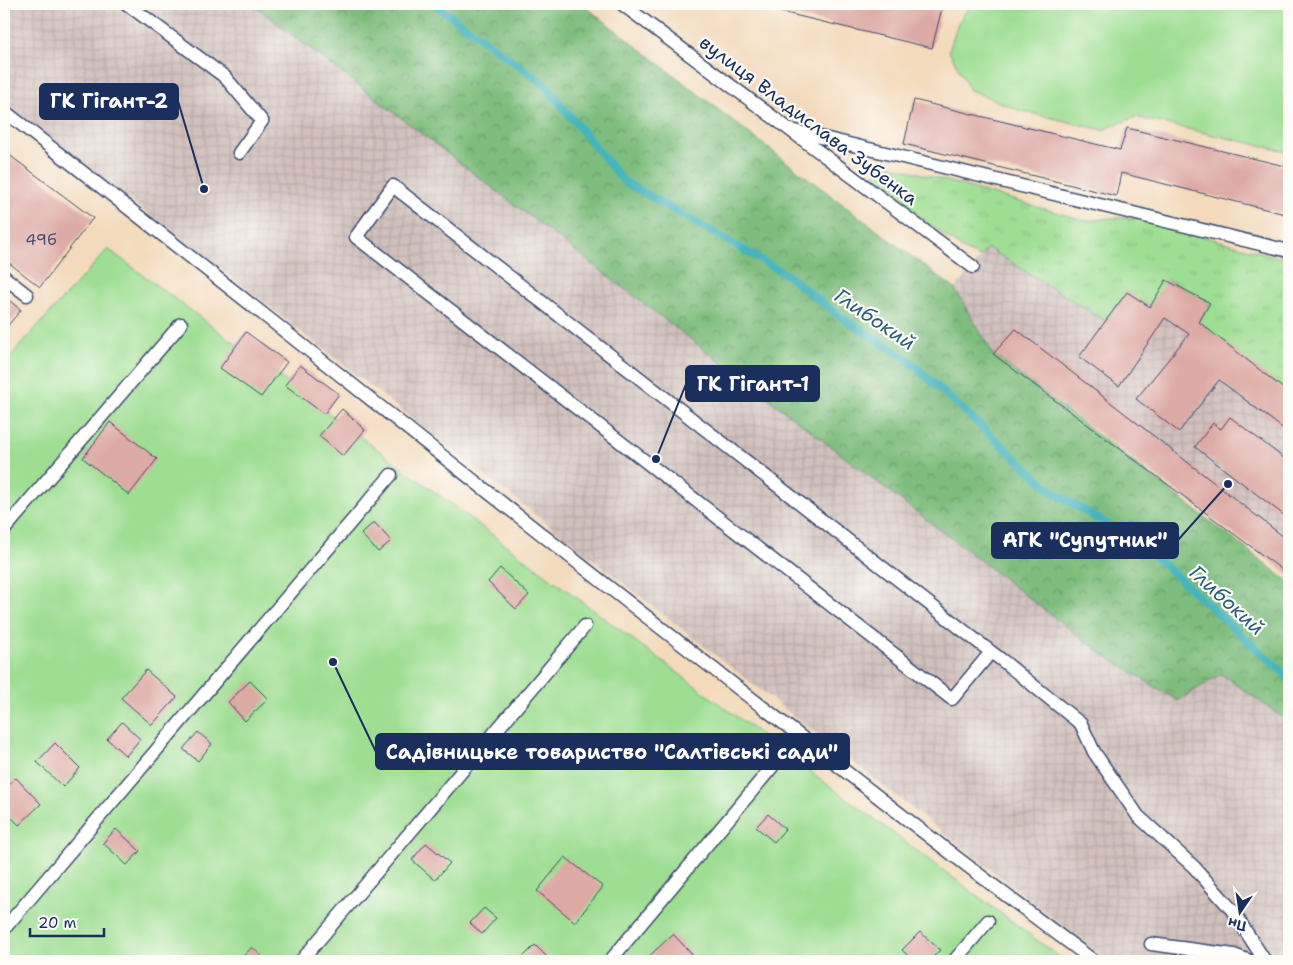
<svg xmlns="http://www.w3.org/2000/svg" width="1293" height="965" font-family="'Shantell Sans',sans-serif">
<style>
.industrial{fill:url(#industrial-grid)}
.grass{fill:url(#grass-tufts);stroke:#5c8678}
.forest{fill:url(#forest-crowns);stroke:#4c766e}
.garden{fill:#9ede93;stroke:#5c8678}
.lines{fill:none;stroke-linecap:round;stroke-linejoin:round}
.stream{stroke:#45b4bd;stroke-width:8}
.building{fill:#deaaa5}
.service-casing{stroke:#3b496c;stroke-width:15}
.service{stroke:#fff;stroke-width:12}
.labels{text-anchor:middle;stroke-width:4.5;stroke-linejoin:round;paint-order:stroke}
.number-label{font-size:16px;fill:#4c4e70}
.street-label{font-size:19px;fill:#1b2f5e;stroke:#fdfcf7}
.water-label{font-size:20px;font-style:italic;fill:#2a5e7f;stroke:#fdfcf7}
.leader{fill:none;stroke:#1b2f5e;stroke-width:2}
.callout-dot{fill:#1b2f5e;stroke:#fdfcf7;stroke-width:2}
.callout{fill:#1b2f5e;stroke:#1b2f5e;stroke-width:2}
.callout-label{font-size:20px;text-anchor:middle;font-weight:bold;fill:#fff}
</style>
<defs>
<pattern id="industrial-grid" width="8" height="8" patternUnits="userSpaceOnUse" patternTransform="scale(1.25)"><rect width="8" height="8" fill="#d1c0bc"/><path d="M0 4h8M4 0v8" fill="none" stroke="#b3a5a4"/></pattern>
<pattern id="grass-tufts" width="24" height="20" patternUnits="userSpaceOnUse" patternTransform="scale(1.25)"><rect width="24" height="20" fill="#9ede93"/><path d="M3 7l-1-3M5 7V3M7 7l1-3M15 17l-1-3M17 17v-4M19 17l1-3" fill="none" stroke="#88bf81"/></pattern>
<pattern id="forest-crowns" width="20" height="18" patternUnits="userSpaceOnUse" patternTransform="scale(1.25)"><rect width="20" height="18" fill="#7ebd7d"/><path d="M2 6a3 3 0 1 1 6 0M12 15a3 3 0 1 1 6 0" fill="none" stroke="#669a6a"/></pattern>
</defs>
<rect width="100%" height="100%" fill="#fdfcf7"/>
<filter id="ink" filterUnits="userSpaceOnUse"><feTurbulence type="fractalNoise" baseFrequency=".02" numOctaves="2"/><feDisplacementMap in="SourceGraphic" scale="10" xChannelSelector="R" yChannelSelector="G"/><feConvolveMatrix kernelMatrix="1 2 1 2 8 2 1 2 1" color-interpolation-filters="sRGB"/></filter>
<filter id="wash" filterUnits="userSpaceOnUse"><feTurbulence type="fractalNoise" baseFrequency=".0096" numOctaves="4" result="noise"/><feDisplacementMap in="SourceGraphic" scale="20" xChannelSelector="R" yChannelSelector="G"/><feGaussianBlur stdDeviation="1.12" result="paint"/><feColorMatrix in="noise" values="0 0 0 0 0 0 0 0 0 0 0 0 0 0 0 0 0 1.4 0 .05"/><feComposite in="paint" operator="in"/></filter>
<g filter="url(#wash)">
<rect width="100%" height="100%" fill="#f3dabc"/>
<path class="industrial" d="M4,4H252L1101,653L1178,701L1221,674L1289,722V961H1108L228,275L4,104Z
M988,248L1105,321L1127,292L1150,307L1166,280L1210,303L1199,321L1289,393V575L993,354L955,289Z"/>
<path class="grass" d="M890,165L1087,221L1109,218H1137L1289,260V395L1199,322L1210,303L1167,280L1150,307L1127,293L1105,321L988,248L980,257L964,250L875,184L873,178L878,170Z"/>
<path class="forest" d="M252,4H582L772,151L955,289L993,354L1289,582V722L1221,674L1178,701L1101,653Z"/>
<path class="garden" d="M971,4H1289V152L1135,117L1103,130L1018,110L970,90L949,51L958,23Z
M108,249L1065,961H4V363Z"/>
<g class="lines">
<path class="stream" d="M434,4L544,84L623,181L785,274L842,318L907,359L1054,493L1141,544L1289,678"/>
</g>
<g id="blocks">
<path class="building" d="M748,4H943L932,48Z
M914,100L1120,150L1127,128L1289,167V215L1121,173L1116,196L904,144Z
M4,151L93,218L40,287L4,259Z
M1166,280L1210,303L1199,322L1289,393V433L1219,380L1179,432L1136,399L1189,334L1165,318L1119,386L1079,357L1127,292L1150,307Z
M4,296L21,310L4,330Z
M1016,329L1289,541V575L993,354Z
M246,332L287,362L261,397L220,368Z
M300,365L339,394L324,414L285,385Z
M342,409L365,430L343,456L319,436Z
M1230,417L1289,462V519L1195,447L1213,423L1221,429Z
M110,422L157,459L129,495L83,458Z
M374,522L391,541L378,552L361,534Z
M500,568L529,595L516,609L488,582Z
M146,670L177,697L152,725L121,698Z
M250,681L268,699L245,721L228,702Z
M122,722L140,739L126,756L107,739Z
M198,732L212,744L198,761L183,749Z
M55,743L80,768L63,787L37,762Z
M16,778L41,804L19,825L4,810V789Z
M768,814L785,829L774,842L756,827Z
M116,829L140,851L127,865L103,843Z
M426,843L450,863L435,880L412,860Z
M565,857L603,887L575,922L537,891Z
M484,908L496,918L482,934L470,923Z
M920,932L940,950L929,961H914L902,950Z
M673,934L698,961H644Z
M535,945L551,961H519Z
M252,947L267,961H239Z"/>
</g>
</g>
<g filter="url(#ink)">
<use href="#blocks" fill-opacity="0" stroke="#3b496c" stroke-width="1"/>
<g class="lines">
<defs>
<path id="service" d="M127,4L225,77L262,121L239,153
M622,4L973,267
M4,111C275,321 541,537 813,746C906,819 999,891 1094,961
M791,130L1289,251
M4,277L27,295
M4,530L181,324
M991,652L952,699L356,237L393,186L991,652L1003,661L1081,724L1094,752L1138,816L1194,867L1232,910L1265,961
M4,929L391,475
M1151,944L1234,955L1250,961
M301,961L585,626
M610,961L772,767
M954,961L988,921"/>
</defs>
<use href="#service" class="service-casing"/>
<use href="#service" class="service"/>
</g>
</g>
<g class="labels">
<g class="number-label">
<text x="41" y="245">49б</text>
</g>
<g class="street-label">
<text transform="translate(809 120) rotate(37)" y="7">вулиця Владислава Зубенка</text>
</g>
<g class="water-label">
<text transform="translate(875 319) rotate(34)" y="7">Глибокий</text>
<text transform="translate(1227 600) rotate(42)" y="7">Глибокий</text>
</g>
</g>
<path class="leader" d="M204 189L178 101M656 459L686 384M1228 484L1178 540M333 662L376 752"/>
<g class="callout-dot">
<circle cx="204" cy="189" r="5"/>
<circle cx="656" cy="459" r="5"/>
<circle cx="1228" cy="484" r="5"/>
<circle cx="333" cy="662" r="5"/>
</g>
<g class="callout">
<rect x="40" y="84" width="138" height="35" rx="5"/>
<rect x="686" y="366" width="133" height="35" rx="5"/>
<rect x="992" y="523" width="186" height="35" rx="5"/>
<rect x="376" y="734" width="473" height="35" rx="5"/>
</g>
<g class="callout-label">
<text x="109" y="108">ГК Гігант-2</text>
<text x="753" y="391">ГК Гігант-1</text>
<text x="1085" y="547">АГК "Супутник"</text>
<text x="612" y="759">Садівницьке товариство "Салтівські сади"</text>
</g>
<rect width="1293" height="965" fill="none" stroke="#fdfcf7" stroke-width="20"/>
<g transform="translate(1240 912) rotate(193)" stroke="#fdfcf7" stroke-width="4" paint-order="stroke">
<path d="M0-4L9 19L0 12L-9 19Z" fill="#1b2f5e"/>
<text y="-8" font-size="14" font-weight="bold" text-anchor="middle" fill="#1b2f5e">Пн</text>
</g>
<path d="M30 928v8h74v-8" fill="none" stroke="#1b2f5e" stroke-width="2.5"/>
<text x="38" y="928" font-size="15" fill="#1b2f5e" stroke="#fdfcf7" stroke-width="4" paint-order="stroke">20 m</text>
</svg>
